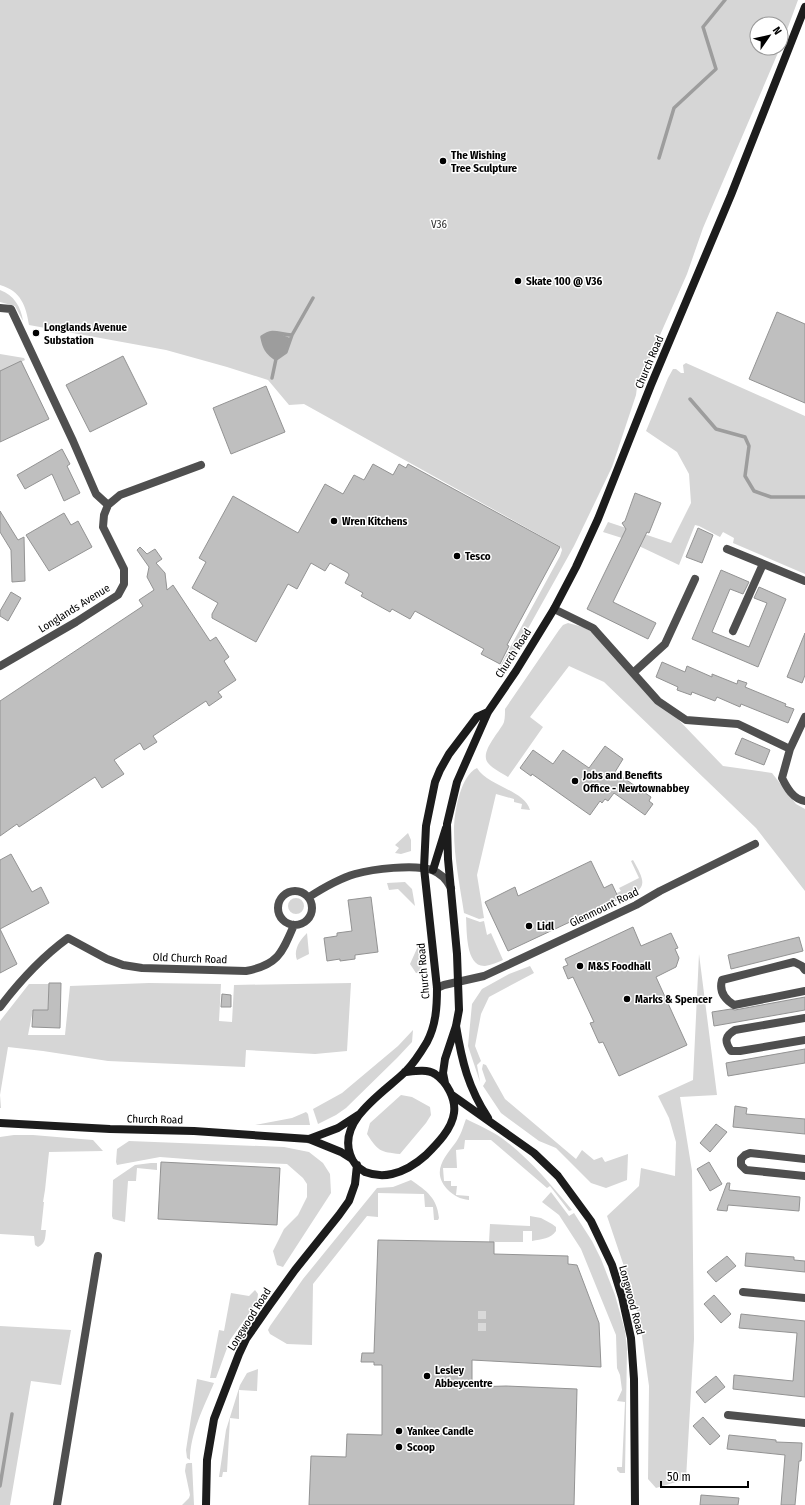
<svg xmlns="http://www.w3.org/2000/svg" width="805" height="1505" font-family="'Fira Sans Condensed',sans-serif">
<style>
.green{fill:#d6d6d6}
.water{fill:#9d9d9d}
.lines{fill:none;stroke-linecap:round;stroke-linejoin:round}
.stream{stroke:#9d9d9d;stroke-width:3.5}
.building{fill:#bfbfbf;stroke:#939393}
.street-tunnel{stroke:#d9d9d9;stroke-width:8;stroke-dasharray:8 4;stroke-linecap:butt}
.street{stroke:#4f4f4f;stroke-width:8}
.secondary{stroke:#1c1c1c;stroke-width:8}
.poi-dot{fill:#000;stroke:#fff;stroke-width:1.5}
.labels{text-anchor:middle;stroke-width:3;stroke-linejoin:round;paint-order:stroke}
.poi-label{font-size:11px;font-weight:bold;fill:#000;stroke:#fff;text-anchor:start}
.park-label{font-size:11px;fill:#2d2d2d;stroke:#fff}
.street-label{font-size:11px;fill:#000;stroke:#fff}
</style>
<rect width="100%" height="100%" fill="#fff"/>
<path class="green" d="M0,0H798L781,46V24H757V48H780L703,228L687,274L637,387L636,395L612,467L574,546L505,670L500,666L560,556L562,550L561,547L304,404L289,405L268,380L227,367L166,350L29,325C26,306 21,291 0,285Z
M0,290C14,295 21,307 23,321L15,306L0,302Z
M0,354L24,358L25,360L0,372Z
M686,363L805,416V574L733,543L734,538L723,532L720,537L699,526L695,525L679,565L622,538L603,532L608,522L671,543L691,503L689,474L677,452L646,431L668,378L673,369H676L681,373H684L683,365Z
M568,623L583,627L597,635L723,766L772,773L796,804L805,809V891L756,828L604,682L569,666L530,717L543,727L508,777C502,773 493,769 488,763C479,752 500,732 504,722C505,718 505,713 505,709L559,630L563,625Z
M477,768C488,786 524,790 530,810L521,809L522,804L514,802V799L496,794L477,875L484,918L479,919L464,913C460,887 454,857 454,831C454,813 460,776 477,768Z
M408,833L411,840V851L401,854L395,853L399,848L395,845Z
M633,860C648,886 646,889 619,901L617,893L621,891L619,888L639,878L631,861Z
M405,882L412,889L415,906L398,889L389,890L387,883Z
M288 906a8 8 0 1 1 16 0a8 8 0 1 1-16 0Z
M466,917L480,922L484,921L487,935L491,933L503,960C498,962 491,965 485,966C465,967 467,929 466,917Z
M307,933L309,954L297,960C293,950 300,940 307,933Z
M419,944H420L422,972L416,973L410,964Z
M699,954L717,1095L680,1097L692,1171L694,1339L686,1479L656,1488L648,1479L649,1386L641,1329L632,1290L607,1216L639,1186L641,1168L675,1176L676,1142L669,1118L658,1096L693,1080Z
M530,966L534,973L489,997L481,1014L475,1046L481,1061L477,1065L480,1082L468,1046L472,1004L482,989L509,974Z
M149,983L221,984L219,1021L232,1022L234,985L351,983L347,1051L315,1054L246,1050L245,1067L108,1061L43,1051L8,1047L0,1095L1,1108H0V1021L29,984H49L48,1010H33L28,1035H65L70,986Z
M413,1030L412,1042L397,1058L346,1108L336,1115L318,1124L313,1109L342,1093L398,1046Z
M483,1064L486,1065L505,1099L576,1159L582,1150L594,1160L602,1157L605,1162L628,1154L627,1180L606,1188L591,1183L556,1148L539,1141L501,1113L483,1086L486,1081L482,1069Z
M401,1095L412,1097L430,1107L431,1115L426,1123L400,1154C380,1152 378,1151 367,1134L370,1123Z
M306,1112L308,1114L310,1125H255L292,1118Z
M466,1119C478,1125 492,1131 503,1139C530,1159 551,1185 572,1210L569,1211L550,1186L547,1188L491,1140H465L464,1149L456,1150L457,1168H443L444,1181H451V1186H457L456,1195L469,1196V1200C460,1199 454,1196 447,1189C431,1171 445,1157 456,1142C461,1135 463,1127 466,1119Z
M14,1135H33L93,1140L103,1151L49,1152L45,1190L43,1202H44L41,1230H46C45,1238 46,1243 38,1247L35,1245L34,1236L0,1234V1137Z
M129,1141L284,1147L309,1152L323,1163L330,1174L331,1193L283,1267L277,1265L273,1251L284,1229L298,1215L307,1197V1184L303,1178L287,1164L212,1161L160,1157L117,1165L116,1162L117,1149Z
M151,1163H157V1170L137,1168L136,1181H128L125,1222L113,1219L112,1216L113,1180L135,1165Z
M411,1180C427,1191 437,1198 439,1218L438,1220H434L433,1207H425L424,1194L378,1193V1217L367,1216L313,1284L312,1345L287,1344L270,1334L268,1330L270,1326L303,1279L377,1188L393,1187Z
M551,1192L569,1216L574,1213L592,1241L601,1259L615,1295L625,1331L627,1349L625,1473H620L617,1470V1467H622L625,1402L617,1401L622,1390L620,1375L617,1368L616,1335L581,1249L559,1215L542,1202Z
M530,1216L541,1218L552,1224L556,1227V1231C550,1239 542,1239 532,1241V1231H523V1242H489L490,1224L530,1226Z
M255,1290L258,1294L257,1302L230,1340L216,1378H210L219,1330L224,1331L231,1293L249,1296Z
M0,1326L71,1330L61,1385L31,1381L10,1505H0Z
M258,1369L257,1391L239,1390V1419L230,1418L227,1472H223L222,1477H219L226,1430L240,1385L247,1373Z
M197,1379L214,1383C204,1407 190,1433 190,1460L187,1458L186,1450Z
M188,1463H192L194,1505H182L189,1498L190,1495L185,1471L186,1464Z"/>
<path class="water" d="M275,332L290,338L286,352L276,359C268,354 262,346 263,336L267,333Z"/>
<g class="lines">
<path class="stream" d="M659,158L674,108L716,69L703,27L725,0
M276,359C267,353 264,348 262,337C274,328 279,335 292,335
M272,378L276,359L286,352L292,335L313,298
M690,399L716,429L745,437L749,446L745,476L754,491L771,497H805
M0,1486L12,1414"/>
</g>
<path class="building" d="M777,312L805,324V403L749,379Z
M123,356L147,404L90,432L66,385Z
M21,361L49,419L0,442V371Z
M266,386L285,432L231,454L213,408Z
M62,449L70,464L67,466L80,493L64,501L52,474L25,489L17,475Z
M373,464L393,475L399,464L406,468L408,464L560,547L507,645L509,646L500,664L481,654L484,649L415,611L410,619L392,609L390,612L361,596L363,593L345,583L349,575L348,573L330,563L325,571L311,563L297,589L288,584L256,642L212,618V614L218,603L192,588L206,562L199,558L233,496L298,533L325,484L343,494L354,475L364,480Z
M635,493L661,503L649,533L647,532L613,602L656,623L648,639L587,609L626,529L622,523L625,521Z
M0,511L18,540L24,537L25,581L12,582L11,550L0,532Z
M64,513L71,525L78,521L92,547L49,571L26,535Z
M698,528L713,535L702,563L686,557Z
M140,547L147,554L155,549L162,559L156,563L165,573L167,590L173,585L210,641L216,637L229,657L224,661L236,680L218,692L222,697L209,706L206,701L153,736L157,742L144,750L140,743L114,760L124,774L102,788L95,777L19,827L17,824L0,836V701L143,606L139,600L154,590L147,577L149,567L137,550Z
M721,570L749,582L743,594L730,589L712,632L749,647L767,603L754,598L759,587L786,599L758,667L692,639Z
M11,592L21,598L8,621L0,616V611Z
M805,633V675L802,683L787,677Z
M662,662L685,672L687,666L712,677V674L737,684L738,680L747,683L745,687L786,704L785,706L794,709L788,723L741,704L740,707L717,697L715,701L692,692L691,695L677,690L678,687L656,677Z
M742,738L770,750L764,765L735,754Z
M605,746L623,759L615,772L651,797L649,801L653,804L645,815L614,793L608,801L605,799L602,803L600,801L590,815L532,774L531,776L520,768L533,750L553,764L563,750L589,768Z
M11,854L32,892L41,887L49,903L0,929L17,964L0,973V860Z
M591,861L604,888L612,884L619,899L508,951L485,902L515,887L518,896Z
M371,897L378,952L355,955V959L340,961V959L327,961L324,938L337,936V933L352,931L348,900Z
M633,927L641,946L671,933L678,948L675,949L679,958L676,967L656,977L687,1045L619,1076L603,1042L599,1043L590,1023L594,1022L573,977L568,979L563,967L568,965L565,959Z
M799,937L803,951L731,969L728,955Z
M49,983H61L60,1028L32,1027L33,1010H48Z
M222,994L231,995V1007H221Z
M805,997V1010L714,1026L712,1012L731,1009L735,1010Z
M805,1049V1063L728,1076L726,1063Z
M735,1106L747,1108L746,1114L805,1119V1134L733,1127Z
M716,1124L727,1132L710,1152L700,1143Z
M161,1162L280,1168L277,1225L158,1219Z
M709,1162L722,1184L710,1191L697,1169Z
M727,1183H730L729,1190L800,1197L799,1211L728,1205L727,1211L717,1210Z
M378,1240L494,1242V1254L568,1256V1264L577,1265L599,1323L601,1367L472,1360V1387L506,1386L577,1389L574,1505H309L311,1456L346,1457L347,1434L382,1435V1365H374V1362H361L362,1353H374Z
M746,1253L794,1257V1260L805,1261V1272L745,1266Z
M727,1256L736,1266L716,1282L707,1272Z
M714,1295L731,1314L721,1323L704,1304Z
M741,1314L805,1321V1397L733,1389L734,1375L793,1381L797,1333L739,1328Z
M716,1376L725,1387L705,1403L696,1392Z
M703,1417L720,1436L710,1445L693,1426Z
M729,1435L776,1440V1442L802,1443L801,1461H799L795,1505H781L785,1455L727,1449Z
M701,1495L739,1498L738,1505H700Z"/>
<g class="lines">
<path class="street-tunnel" d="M482,1331V1309"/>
<path class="street" d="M0,308L11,309L73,441L96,494L108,505
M727,549L805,581
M554,609L593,628L658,701L686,720L738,724L790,749
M733,631L763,564
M0,666L76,622L118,595L124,584V569L103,527L104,515L108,505L120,495L201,465
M633,673L665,644L695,579
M805,717L790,749L782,778C787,788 793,799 805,801
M278 908a17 17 0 1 1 34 0a17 17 0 1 1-34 0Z
M309,897C323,888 338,879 355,874C373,869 414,864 432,870C440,873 447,880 451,888
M805,970L802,966L794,962L722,980C719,991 724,999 734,1005L805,991
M437,988L444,985L484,976L636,905L660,891L755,844
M0,1007C19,982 42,957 68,938L107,959L123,965L142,968L246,971C278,965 282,953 294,925
M805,1018L735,1030C725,1036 724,1041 731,1051H740L805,1040
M805,1159L750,1153L745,1155L741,1159V1165L746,1170L805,1176
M743,1292L805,1298
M728,1415L805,1423
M57,1505L98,1256"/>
<path class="secondary" d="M433,870L446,828
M456,1026C462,1062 468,1087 488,1118
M405,1072C415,1071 427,1069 435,1074C447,1082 456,1099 454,1113C452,1129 437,1144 426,1155C416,1164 405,1171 392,1174C384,1176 373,1175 365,1172C358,1168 352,1161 350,1154C338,1119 386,1091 406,1071C415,1062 421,1052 427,1042C436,1025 437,1007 437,988L424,868L426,826L435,782L440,770L449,754L477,717L488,712
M445,1083L443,1073L445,1059L456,1026L459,1010L457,954L448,859L447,824L457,782L488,712L516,671L554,609L576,567L598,519L651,385L731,195L805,7
M452,1095L534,1153L558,1176L591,1221L612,1265L622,1297L631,1338L634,1379L635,1505
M0,1123L110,1129L194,1131L309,1139L341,1152L352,1159
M309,1139L338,1128L358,1115
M206,1505L207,1460L214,1419L239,1354L246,1339L269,1306L295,1270L339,1215L349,1201L355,1184L357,1165"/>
</g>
<g class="poi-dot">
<circle cx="443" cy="161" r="4"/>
<circle cx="518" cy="281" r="4"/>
<circle cx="36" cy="333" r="4"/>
<circle cx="334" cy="521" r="4"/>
<circle cx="457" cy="556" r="4"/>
<circle cx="575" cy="781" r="4"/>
<circle cx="529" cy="926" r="4"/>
<circle cx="580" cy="966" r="4"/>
<circle cx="627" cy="999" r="4"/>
<circle cx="427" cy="1376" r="4"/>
<circle cx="399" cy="1431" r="4"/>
<circle cx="399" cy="1447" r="4"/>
</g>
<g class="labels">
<g class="poi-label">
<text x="451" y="159">The Wishing<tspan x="451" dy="13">Tree Sculpture</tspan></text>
<text x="526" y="285">Skate 100 @ V36</text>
<text x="44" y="331">Longlands Avenue<tspan x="44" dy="13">Substation</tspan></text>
<text x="342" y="525">Wren Kitchens</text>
<text x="465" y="560">Tesco</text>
<text x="583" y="779">Jobs and Benefits<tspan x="583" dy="13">Office - Newtownabbey</tspan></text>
<text x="537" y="930">Lidl</text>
<text x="588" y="970">M&amp;S Foodhall</text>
<text x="635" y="1003">Marks &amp; Spencer</text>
<text x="435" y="1374">Lesley<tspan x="435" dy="13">Abbeycentre</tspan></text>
<text x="407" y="1435">Yankee Candle</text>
<text x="407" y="1451">Scoop</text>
</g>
<g class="park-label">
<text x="439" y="228">V36</text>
</g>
<g class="street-label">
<text transform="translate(649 362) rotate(-67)" y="4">Church Road</text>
<text transform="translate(74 608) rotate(-32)" y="4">Longlands Avenue</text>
<text transform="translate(513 653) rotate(-57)" y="4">Church Road</text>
<text transform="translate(604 907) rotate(-26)" y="4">Glenmount Road</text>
<text transform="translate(190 958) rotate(2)" y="4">Old Church Road</text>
<text transform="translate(423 971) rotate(-95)" y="4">Church Road</text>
<text transform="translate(155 1119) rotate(1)" y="4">Church Road</text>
<text transform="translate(632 1300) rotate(75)" y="4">Longwood Road</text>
<text transform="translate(249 1319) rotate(-58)" y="4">Longwood Road</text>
</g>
</g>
<g transform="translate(769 36) rotate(56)"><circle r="19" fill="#ffffff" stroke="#999999"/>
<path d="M0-3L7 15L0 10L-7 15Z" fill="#000000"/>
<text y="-6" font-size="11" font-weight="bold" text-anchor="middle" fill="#000000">N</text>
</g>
<path d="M661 1481v6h87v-6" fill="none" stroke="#000000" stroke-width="2"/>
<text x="667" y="1481" font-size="12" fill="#000000" stroke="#ffffff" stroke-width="3" paint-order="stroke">50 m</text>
</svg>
